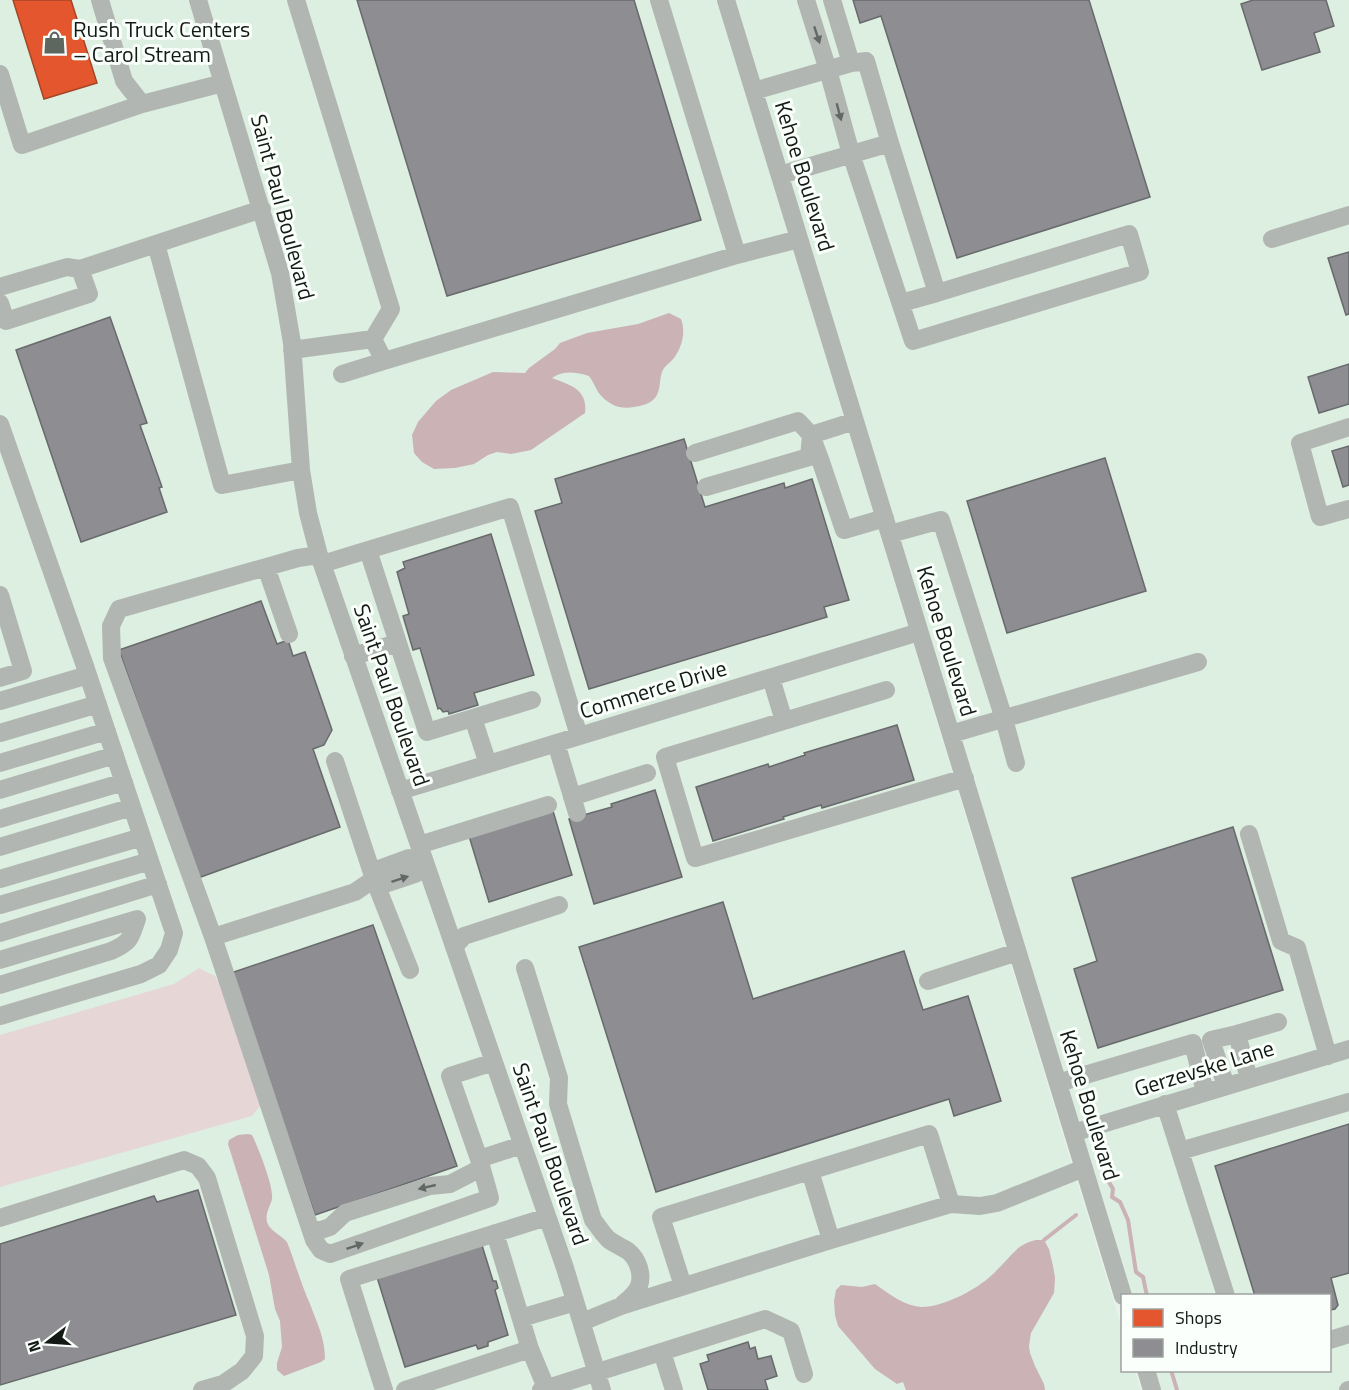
<svg xmlns="http://www.w3.org/2000/svg" width="1349" height="1390" font-family="'Titillium Web',sans-serif">
<style>
.built{fill:#dcefe0}
.green{fill:#e6d6d6}
.water{fill:#cbb2b4}
.shops{fill:#e4572e;stroke:#a54526;stroke-width:1.5}
.industry{fill:#8d8d92;stroke:#686a6c;stroke-width:1.5}
.lines{fill:none;stroke-linecap:round;stroke-linejoin:round}
.stream{stroke:#cbb2b4;stroke-width:4}
.minor{stroke:#b2b6b3;stroke-width:18}
.oneway{fill:#626864}
.labels{text-anchor:middle;stroke-width:6;stroke-linejoin:round;paint-order:stroke}
.poi-label{font-size:22px;fill:#131a15;stroke:#fbfffc;text-anchor:start}
.street-label{font-size:22px;fill:#131a15;stroke:#fbfffc}
</style>
<rect width="100%" height="100%" fill="#e8f2ea"/>
<path class="built" d="M0,0H717L1122,1329V1370L1135,1371L1141,1390H0Z
M735,0H1349V1390H1158L1152,1371L1330,1370V1296L1130,1295Z"/>
<path class="green" d="M199,968L215,976L239,1019L265,1100L252,1116L0,1187V1035L174,984Z"/>
<path class="water" d="M669,313L681,319C686,332 682,347 674,358C670,363 664,366 662,372C659,380 661,391 655,398C650,404 641,406 634,407C619,410 607,404 598,392C595,387 593,381 589,376C576,372 563,370 552,378C570,385 588,389 585,413L531,450L511,454L497,452L488,455L474,464L455,468L434,469L422,462L414,453L412,435L418,422L436,401L451,390L493,372L525,373L529,368L555,349L560,343L587,333L638,324Z
M248,1134L252,1135C258,1147 274,1187 272,1199C270,1207 265,1213 267,1222C270,1231 281,1235 287,1242C295,1262 301,1284 310,1304C317,1323 325,1338 325,1359L321,1362L284,1376L277,1370V1363L282,1347L280,1321L275,1309L269,1275L228,1144L229,1140L238,1135Z
M1036,1240H1044L1049,1249L1053,1266L1055,1278L1054,1293L1031,1333L1029,1346L1030,1353L1035,1366L1044,1384L1045,1390H906L903,1382L897,1384L875,1369L838,1326L835,1315L834,1301L836,1290L841,1285L862,1287L875,1284C888,1293 904,1306 921,1307C945,1307 980,1288 996,1271C1009,1259 1016,1244 1036,1240Z"/>
<path class="shops" d="M13,0H71L97,83L44,99Z"/>
<path class="industry" d="M357,0H634L701,220L447,296Z
M853,0H1089L1150,197L957,258L881,16L860,23Z
M1253,0H1326L1334,26L1314,33L1320,52L1262,70L1241,4Z
M1349,252V314L1346,315L1328,258Z
M110,317L147,423L140,425L162,487L159,488L167,512L81,542L16,350Z
M1349,364V404L1319,413L1308,377Z
M684,439L705,507L784,483L785,488L812,479L849,600L824,607L827,617L589,689L535,511L562,503L555,479Z
M1349,446V485L1343,487L1332,451Z
M1105,458L1146,591L1007,633L967,501Z
M491,534L534,675L474,693L478,705L449,714L448,711L443,712L440,708L438,709L420,648L413,650L403,616L409,614L397,572L405,568L403,562Z
M261,601L277,644L288,640L293,656L305,652L332,730L324,745L313,749L340,827L198,878L119,650Z
M897,725L914,780L822,808L821,805L783,817L784,819L713,841L696,787L768,764L769,767L805,755L804,753Z
M655,790L682,877L594,904L569,819L612,807L611,804Z
M553,811L572,875L489,902L469,836Z
M1233,827L1283,990L1098,1048L1074,969L1097,961L1072,878Z
M723,902L753,999L904,951L923,1010L968,996L1001,1101L954,1116L949,1099L656,1192L579,947Z
M373,925L457,1166L315,1215L231,973Z
M1349,1124V1273L1331,1278L1338,1305L1335,1309L1330,1310V1296H1255L1215,1166Z
M198,1190L236,1315L0,1385V1244L154,1196L157,1202Z
M481,1242L493,1281H496L498,1288L495,1290L508,1335L488,1342V1346L478,1349L476,1345L405,1367L376,1274Z
M748,1342L750,1349L755,1347L758,1359L771,1356L777,1376L765,1380L768,1390H708L700,1364L709,1361L707,1355Z"/>
<g class="lines">
<path class="stream" d="M1100,1157L1106,1177L1113,1189L1112,1197L1120,1202L1128,1220L1136,1272L1143,1277L1147,1296
M1044,1240L1076,1215
M1171,1370L1177,1390"/>
<path class="minor" d="M100,0L124,81L142,104
M198,0L280,273L292,343L301,470L308,513L319,555L565,1268L602,1390
M659,0L737,255
M726,0L1123,1296
M832,0L851,63
M0,74L22,145L142,104L223,83
M754,91L851,63L866,61L890,143
M780,175L890,143L937,293L1129,234L1140,272L913,341L851,154L828,70L806,0
M1272,239L1349,215
M156,244L222,485L301,470
M0,287L67,267L80,269
M0,303L6,321L89,294L80,269L262,209
M901,303L937,293
M373,339L384,361L737,255L799,239
M292,350L373,339L391,309L296,0
M342,374L384,361
M0,424L85,666L174,933L169,950L159,965L141,974L0,1016
M1349,427L1300,443L1320,517L1349,509
M695,453L798,421L811,435L855,421
M706,487L809,457L811,435L821,462L844,530L885,518
M890,534L941,520L1004,719L1016,763
M368,550L510,507L579,736
M319,555L298,558L119,609L111,626L112,658L213,937L314,1240L321,1250L330,1254L490,1198L479,1159
M322,564L368,550L398,643L353,656
M266,567L289,634
M0,595L23,671L0,678
M398,643L427,732L532,700
M771,678L784,721L665,757L695,858L965,778
M0,701L88,675
M473,718L488,764
M784,721L886,690
M0,733L98,704
M951,734L1198,662
M556,743L577,813
M335,761L374,879L410,970
M0,763L107,731
M0,790L115,755
M400,791L919,632
M572,797L647,773
M0,819L124,782
M1249,834L1281,941L1297,948L1328,1056
M419,845L548,805
M0,847L132,807
M0,879L142,837
M374,879L385,884L415,874L417,862
M0,905L150,861
M0,933L158,884
M213,937L355,892L374,879L379,869L409,858L417,862L424,859
M454,947L464,936L559,905
M0,960L137,919C130,939 131,942 111,951L0,985
M525,968L559,1078L558,1104L593,1220C598,1226 602,1233 608,1239C614,1244 622,1247 628,1251C638,1259 643,1274 639,1286C636,1294 629,1299 623,1304
M928,981L1017,952
M494,1062L450,1076L479,1159L522,1145
M1249,1079L1237,1034L1278,1022
M1058,1083L1193,1043L1205,1092
M1226,1086L1211,1040L1237,1034
M1165,1104L1226,1296
M1073,1133L1349,1049
M1180,1151L1349,1102
M810,1171L831,1240
M951,1204L980,1206L997,1203L1084,1168
M0,1218L184,1160L198,1166L207,1178L255,1336L254,1356L242,1371L223,1384L202,1390
M311,1230H321L330,1227L345,1213L430,1186L450,1184L481,1168
M521,1318L575,1302
M582,1322L621,1306L831,1240L951,1204L929,1134L661,1217L683,1286
M1330,1340L1349,1334
M530,1349L547,1390
M662,1352L674,1390
M1146,1370L1152,1390
M384,1390L349,1279L547,1217
M405,1390L530,1349L495,1233
M541,1390L765,1319L791,1331L804,1374
M1348,1390H1349"/>
</g>
<defs><path id="oneway-solid" d="M-6-.8H1V-3.2L6.5 0L1 3.2V.8H-6Z" transform="scale(1.5)"/></defs>
<g class="oneway">
<use href="#oneway-solid" transform="translate(817 35) rotate(72)"/>
<use href="#oneway-solid" transform="translate(839 112) rotate(75)"/>
<use href="#oneway-solid" transform="translate(400 879) rotate(-18)"/>
<use href="#oneway-solid" transform="translate(427 1187) rotate(167)"/>
<use href="#oneway-solid" transform="translate(355 1246) rotate(-19)"/>
</g>
<defs>
<symbol id="shop-bare" viewBox="-9 -9 18 18"><path d="M-5-2.5h2.3a2.7 3.5 0 0 1 5.4 0H5L5.5 6h-11ZM-1.5-2.5h3a1.5 2.3 0 0 0-3 0Z" fill="#5e6660" stroke="#fbfffc" stroke-width="2.5" paint-order="stroke"/></symbol>
</defs>
<g fill-rule="evenodd">
<use href="#shop-bare" x="38" y="26" width="33" height="33"/>
</g>
<g class="labels">
<g class="poi-label">
<text x="73" y="37">Rush Truck Centers<tspan x="73" dy="25">– Carol Stream</tspan></text>
</g>
<g class="street-label">
<text transform="translate(805 176) rotate(73)" y="8">Kehoe Boulevard</text>
<text transform="translate(283 207) rotate(75)" y="8">Saint Paul Boulevard</text>
<text transform="translate(947 641) rotate(73)" y="8">Kehoe Boulevard</text>
<text transform="translate(653 689) rotate(-17)" y="8">Commerce Drive</text>
<text transform="translate(392 695) rotate(71)" y="8">Saint Paul Boulevard</text>
<text transform="translate(1204 1068) rotate(-17)" y="8">Gerzevske Lane</text>
<text transform="translate(1090 1105) rotate(73)" y="8">Kehoe Boulevard</text>
<text transform="translate(551 1154) rotate(71)" y="8">Saint Paul Boulevard</text>
</g>
</g>
<rect x="1121" y="1294" width="210" height="78" fill="#fbfffc" stroke="#9ea3a0" stroke-width="1.5"/>
<rect x="1133" y="1309" width="30" height="18" fill="#e4572e" stroke="#9ea3a0" stroke-width="1.5"/>
<text x="1175" y="1324" font-size="18" fill="#131a15">Shops</text>
<rect x="1133" y="1339" width="30" height="18" fill="#8d8d92" stroke="#9ea3a0" stroke-width="1.5"/>
<text x="1175" y="1354" font-size="18" fill="#131a15">Industry</text>
<g transform="translate(48 1342) rotate(253)" stroke="#fbfffc" stroke-width="4.5" paint-order="stroke">
<path d="M0-4.5L10 22L0 15L-10 22Z" fill="#131a15"/>
<text y="-9" font-size="16" font-weight="bold" text-anchor="middle" fill="#131a15">N</text>
</g>
</svg>
